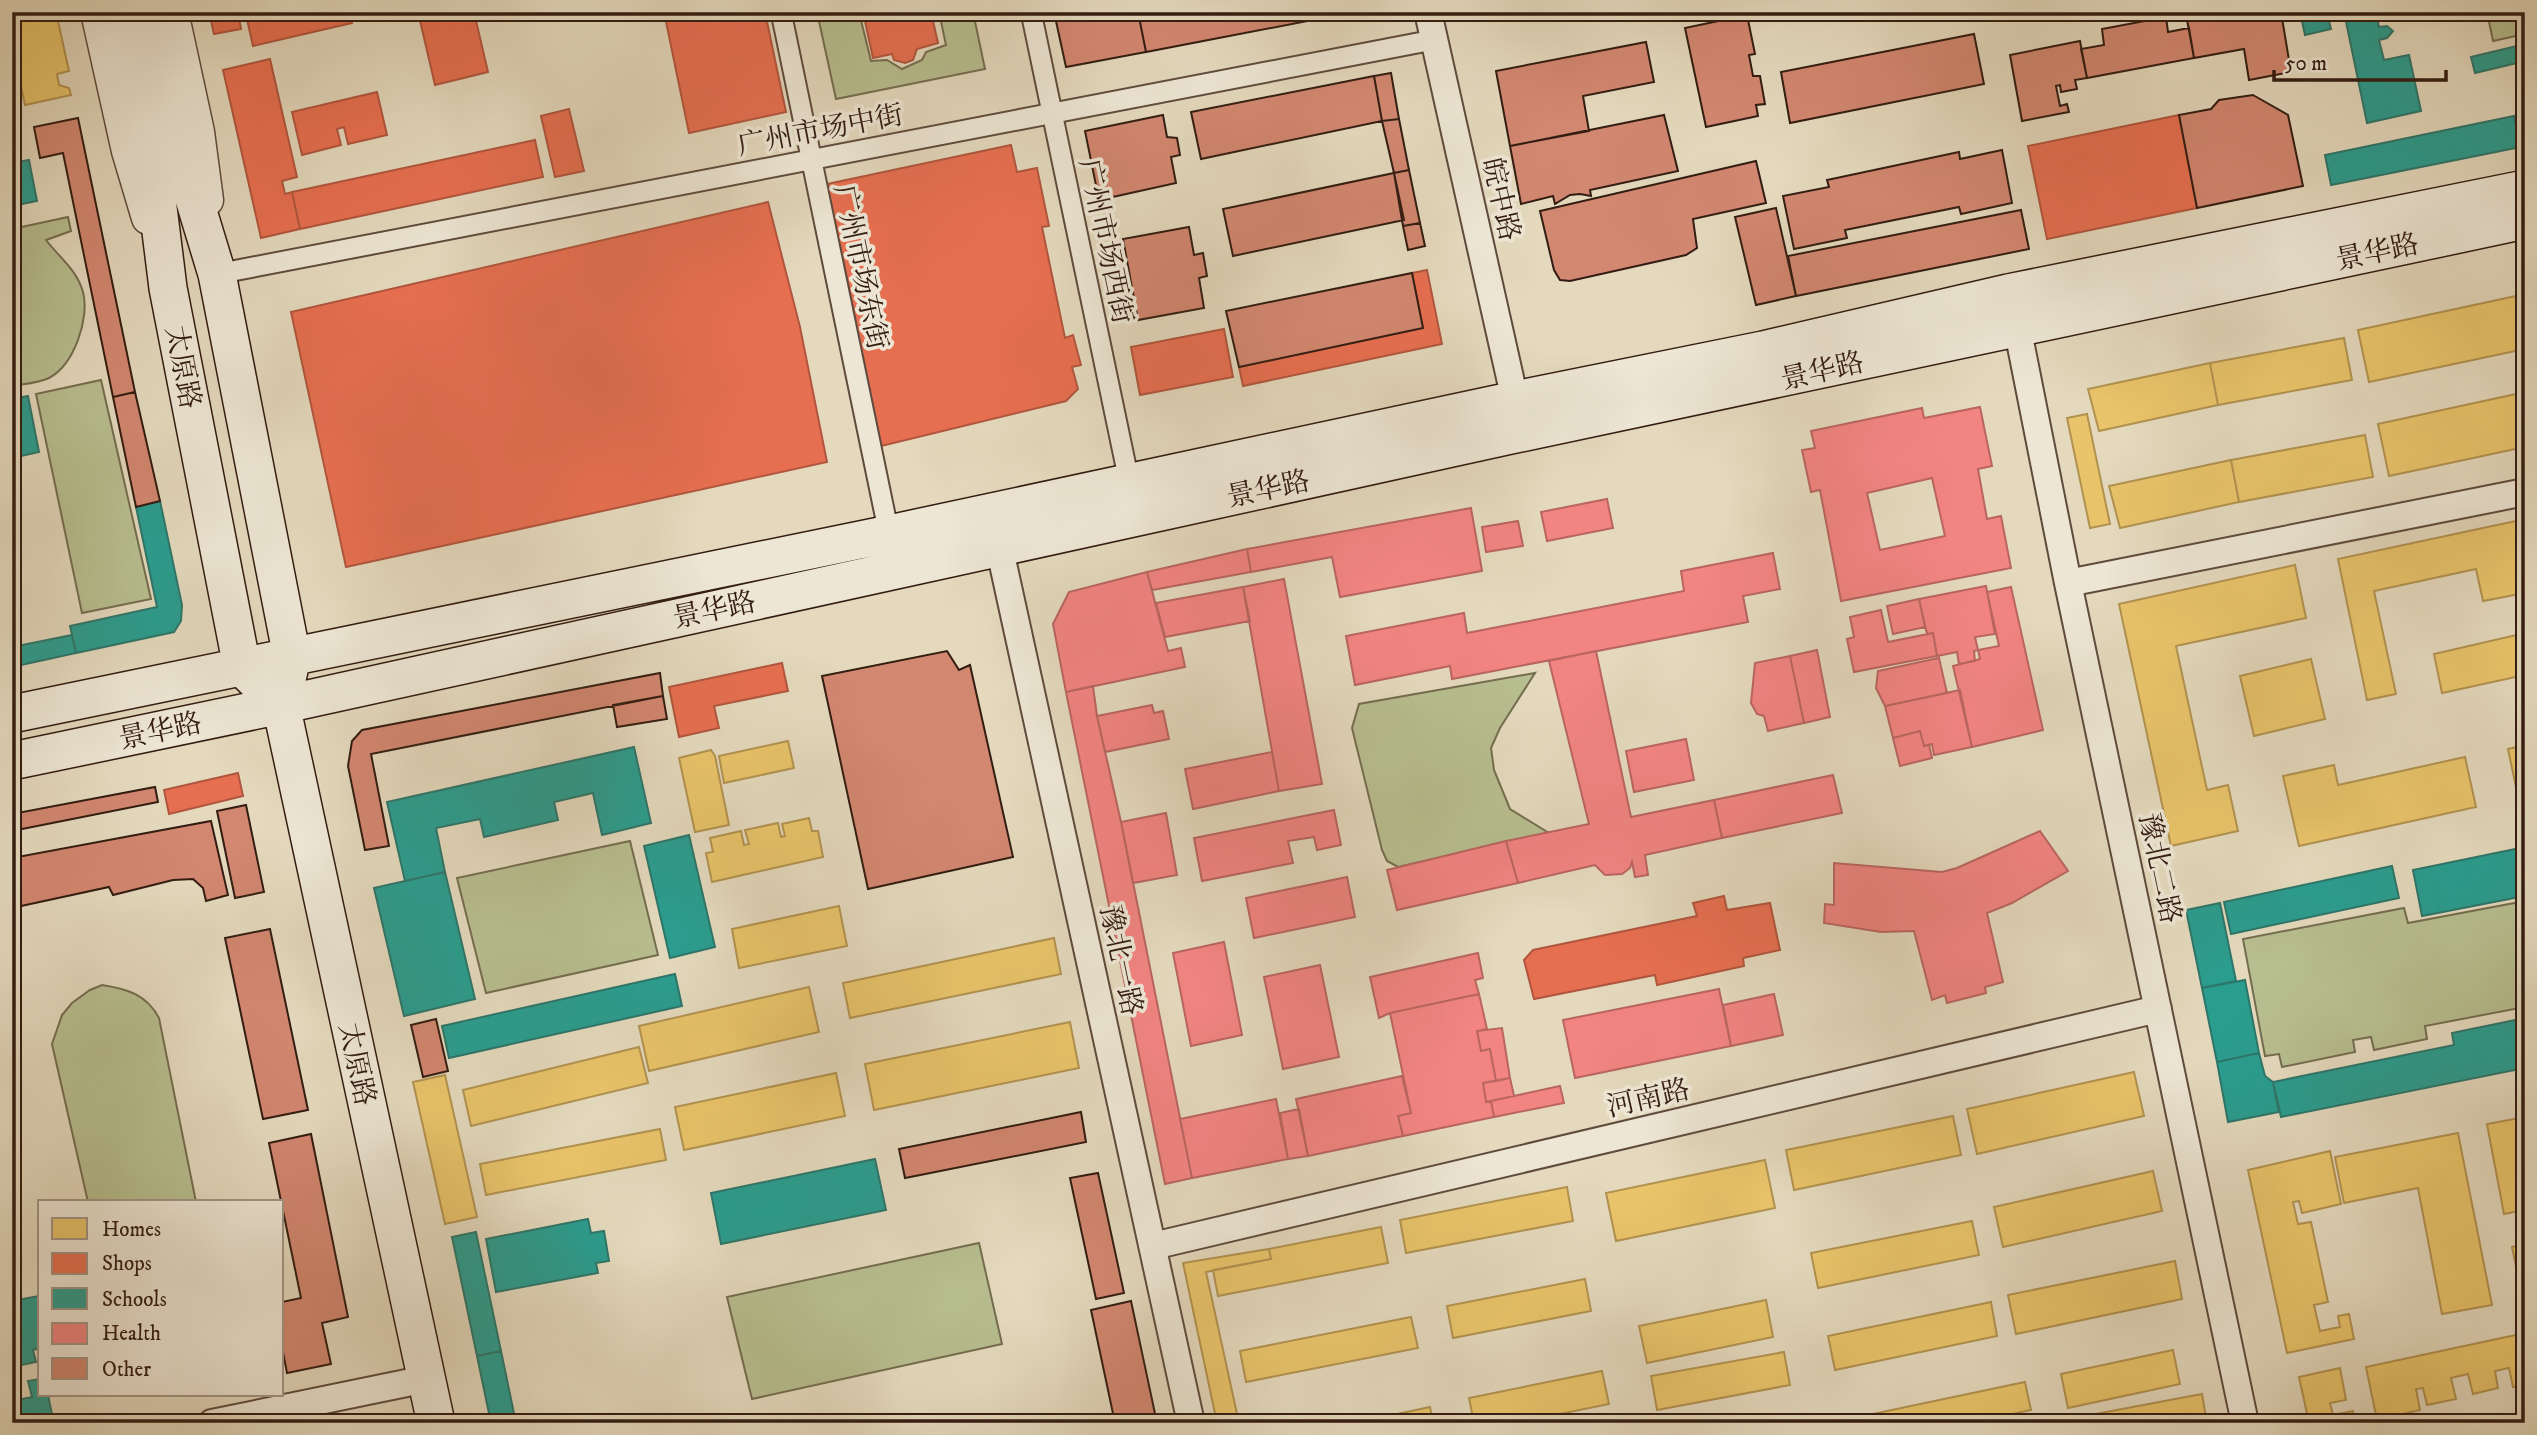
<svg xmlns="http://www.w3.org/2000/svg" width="2537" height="1435" font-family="'IM FELL DW Pica','Noto Serif SC',serif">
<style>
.green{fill:#b7be8f;stroke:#756d50;stroke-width:2}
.homes{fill:#e9c46a;stroke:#b29250;stroke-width:2}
.shops{fill:#e76f51;stroke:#b1563e;stroke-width:2}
.schools{fill:#2a9d8f;stroke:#2d766a;stroke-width:2}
.health{fill:#f28482;stroke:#b96560;stroke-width:2;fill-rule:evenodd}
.building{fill:#d28770;stroke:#331c12;stroke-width:2}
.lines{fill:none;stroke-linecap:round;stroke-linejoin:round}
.pedestrian-casing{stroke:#5f4b3d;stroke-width:23}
.minor-casing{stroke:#5f4b3d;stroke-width:30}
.tertiary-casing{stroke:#5f4b3d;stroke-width:35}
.secondary-casing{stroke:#331c12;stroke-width:40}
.pedestrian{stroke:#ede6d4;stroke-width:19}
.minor{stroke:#ede6d4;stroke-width:26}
.tertiary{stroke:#ede6d4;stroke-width:32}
.secondary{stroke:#ede6d4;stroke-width:37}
.labels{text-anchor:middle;stroke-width:7;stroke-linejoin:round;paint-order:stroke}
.street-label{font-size:28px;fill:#331c12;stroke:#ede6d4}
</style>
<rect width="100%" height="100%" fill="#e4d9bd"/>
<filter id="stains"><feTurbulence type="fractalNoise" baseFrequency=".00286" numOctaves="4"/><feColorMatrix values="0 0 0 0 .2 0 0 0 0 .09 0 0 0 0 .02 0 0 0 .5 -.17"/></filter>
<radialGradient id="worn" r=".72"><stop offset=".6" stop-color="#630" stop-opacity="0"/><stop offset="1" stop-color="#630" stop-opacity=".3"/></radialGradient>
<path class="green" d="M817,12H859L871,61L887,60L902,69L922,60L926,52L946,45L939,12H973L985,69L836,99Z
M2487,12H2525V34L2493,41Z
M68,217L71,231L46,240C59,257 77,270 83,292C90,318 74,365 49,378C39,383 23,384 12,386V229Z
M101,380L151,599L82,613L36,394Z
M1535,673L1500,728L1491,748L1494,770L1510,809L1549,833L1398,867L1387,861L1382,850L1352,728L1359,704Z
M630,841L658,955L486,993L457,878Z
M2525,901V1007L2425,1026L2427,1039L2374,1050L2371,1037L2353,1040L2355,1052L2282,1067L2279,1054L2265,1056L2243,939L2404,908L2408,923Z
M102,985C128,989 147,995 159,1018L196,1202H88L52,1044L62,1015L72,1003L90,990Z
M979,1243L1002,1344L752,1399L727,1297Z"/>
<path class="homes" d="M12,12H56L69,71L57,74L59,85L69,88L71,95L25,105L12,45Z
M2525,294V349L2369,382L2358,330Z
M2344,338L2352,380L2218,405L2210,363Z
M2210,363L2218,405L2099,431L2088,389Z
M2525,392V447L2389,476L2378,424Z
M2087,414L2110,524L2090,528L2067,418Z
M2365,435L2373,477L2239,502L2231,460Z
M2231,460L2239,502L2120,528L2109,486Z
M2525,519V593L2483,601L2476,569L2374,591L2396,694L2367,700L2338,559Z
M2295,565L2306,618L2176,646L2207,790L2228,785L2238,831L2171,846L2119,604Z
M2525,633V675L2442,693L2434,654Z
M2311,659L2325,719L2254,736L2240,676Z
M788,741L794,768L724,783L719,756Z
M2525,745V795L2518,797L2508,749Z
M711,750L715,756L729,825L695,832L679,758Z
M2465,757L2476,807L2299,846L2283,776L2334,765L2338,785Z
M809,818L812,831H818L823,857L712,882L706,853L713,852L710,838L741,831L744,845L749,844L745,830L778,823L781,837L785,836L782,824Z
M839,906L847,946L739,968L732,929Z
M1054,938L1061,974L850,1018L843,983Z
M809,987L819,1032L649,1071L639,1026Z
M1070,1022L1079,1068L874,1110L865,1064Z
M639,1047L648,1083L471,1126L463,1090Z
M2134,1072L2144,1116L1977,1154L1967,1109Z
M836,1073L845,1116L684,1150L675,1107Z
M445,1075L477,1217L445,1224L413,1082Z
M1953,1116L1961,1155L1794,1190L1786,1150Z
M2525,1117V1210L2504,1214L2487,1124Z
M660,1129L666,1160L486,1195L480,1164Z
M2458,1133L2492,1305L2442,1314L2418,1188L2344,1203L2335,1157Z
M2330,1151L2341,1204L2302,1213L2299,1201L2293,1202L2298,1224L2311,1222L2328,1302L2314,1305L2320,1331L2340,1327L2338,1316L2349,1314L2354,1339L2287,1353L2248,1170Z
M1765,1160L1775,1208L1616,1241L1606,1193Z
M2153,1171L2162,1211L2003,1247L1994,1207Z
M1567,1187L1573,1221L1406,1253L1400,1220Z
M1972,1221L1979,1255L1818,1288L1811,1253Z
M1381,1227L1388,1263L1218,1296L1213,1270L1271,1259L1269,1249Z
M2525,1244V1280L2519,1281L2512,1247Z
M1269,1249L1271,1259L1206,1272L1239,1423H1217L1183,1263Z
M2175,1261L2182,1299L2016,1334L2008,1295Z
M1585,1279L1591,1311L1453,1338L1447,1306Z
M1766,1300L1773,1337L1647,1363L1639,1326Z
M1991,1302L1997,1336L1835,1370L1828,1336Z
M1411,1317L1418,1348L1246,1382L1240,1351Z
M2525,1333V1385L2513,1387L2509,1368L2495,1371L2498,1388L2473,1394L2468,1374L2451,1378L2456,1399L2427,1405L2423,1388L2416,1389L2420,1410L2377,1420L2366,1367Z
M2173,1350L2180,1384L2068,1408L2061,1374Z
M1784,1352L1790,1385L1657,1410L1651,1376Z
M2340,1368L2346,1400L2330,1403L2333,1415L2353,1411L2355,1423H2309L2299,1377Z
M1602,1371L1609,1404L1515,1423H1474L1469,1398Z
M2025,1382L2031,1410L1971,1423H1844V1420Z
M2202,1394L2207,1423H2091L2090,1415Z
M1430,1407L1433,1423H1355Z"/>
<path class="shops" d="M209,12H238L241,29L214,34Z
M258,12H349L352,23L253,46L246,15Z
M418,12H474L488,72L435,85Z
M664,12H765L786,112L689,133Z
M863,12H931L938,43L917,49L913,60L905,63L894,60L892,54L873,58Z
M270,59L297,177L282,181L285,194L292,192L300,229L261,238L223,70Z
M377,92L387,135L348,144L344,127L337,129L341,145L302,155L292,112Z
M569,109L584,171L555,177L541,116Z
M2179,115L2197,208L2047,239L2028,146Z
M535,140L543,177L300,229L292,192Z
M1011,145L1017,172L1037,168L1049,226L1042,227L1065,338L1073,335L1081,365L1072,367L1078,389L1066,401L881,446L840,245L832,247L828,231L836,229L827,184Z
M768,202L800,327L827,462L346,567L291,312Z
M1427,270L1442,344L1243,386L1239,367L1423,328L1412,273Z
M1224,329L1233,377L1140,395L1131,347Z
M782,663L788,691L714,706L719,728L679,737L669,687Z
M238,773L243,796L169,814L164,790Z
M1724,896L1727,910L1770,903L1780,950L1743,958L1744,966L1657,985L1655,975L1534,999L1524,960L1533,950L1697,916L1693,903Z"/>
<path class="schools" d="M2300,12H2319L2320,15L2327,13L2331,29L2305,35Z
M2344,12H2376L2379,27L2387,26L2393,31L2387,38L2379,40L2384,60L2409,55L2421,111L2367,123Z
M2525,44V90L2517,63L2475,73L2471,57Z
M2525,114V137L2519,139L2514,116Z
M2514,116L2521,147L2331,185L2325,155Z
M29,160L37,201L12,206V163Z
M28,396L39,452L12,458V399Z
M160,501L182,605L181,621L174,632L76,653L70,626L157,607L136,507Z
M72,635L76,653L12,667V647Z
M634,747L651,823L602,835L593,793L554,802L558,820L484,837L480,819L436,828L445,872L405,881L387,802Z
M689,835L715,947L670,958L644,846Z
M2525,847V896L2422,916L2413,870Z
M2392,866L2399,898L2231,934L2224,902Z
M445,872L475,999L404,1016L374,888Z
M2220,903L2236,981L2202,988L2186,910Z
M675,974L682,1006L449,1058L442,1026Z
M2245,980L2259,1053L2217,1062L2202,988Z
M2525,1018V1068L2281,1117L2273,1082L2454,1045L2452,1033Z
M2259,1053L2265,1076L2273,1082L2279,1112L2228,1122L2217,1062Z
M875,1159L886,1210L721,1244L711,1193Z
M588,1219L591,1233L604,1231L609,1261L596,1263L598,1273L496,1292L486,1239Z
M476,1232L501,1351L477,1356L452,1237Z
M39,1296L40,1348L33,1350L36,1362L12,1367V1301Z
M501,1351L516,1423H491L477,1356Z
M40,1379V1395H48L53,1419L36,1423H12V1401L32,1397L28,1381Z"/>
<path class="health" d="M1980,407L1992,466L1978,469L1987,519L2001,516L2011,568L1841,601L1820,490L1811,492L1802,450L1815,448L1811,431L1922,408L1924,418ZM1932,478L1945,536L1880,550L1867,493Z
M1607,499L1613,528L1547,541L1541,512Z
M1471,508L1482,571L1340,597L1332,557L1251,572L1247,549Z
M1518,521L1523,546L1486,552L1482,527Z
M1247,549L1251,572L1152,590L1147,572Z
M1773,553L1780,589L1743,596L1748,622L1452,679L1450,666L1355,685L1346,636L1464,613L1467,633L1684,591L1681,571Z
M1147,572L1168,651L1181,648L1185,667L1066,692L1053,624L1069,592Z
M1284,579L1322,784L1279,791L1243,587Z
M1986,586L1995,634L1975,637L1978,650L1974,651L1975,661L1959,664L1957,652L1937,656L1933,633L1927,634L1919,599Z
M1243,587L1250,621L1165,637L1156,603Z
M2011,587L2043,730L1972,747L1953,666L1980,659L1978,650L1999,646L1987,592Z
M1919,599L1925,627L1893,634L1887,606Z
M1881,610L1888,642L1933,633L1937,656L1854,672L1847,639L1854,637L1850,617Z
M1817,650L1830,717L1804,723L1790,656Z
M1596,651L1631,817L1714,800L1722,838L1645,855L1648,875L1635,877L1632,862L1630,868L1622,874L1605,875L1595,865L1518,883L1506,841L1589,824L1549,661Z
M1790,656L1804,723L1768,731L1764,716L1757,714L1751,703L1755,663Z
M1939,658L1947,693L1885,706L1876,688L1878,671Z
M1093,686L1097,716L1121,822L1192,1178L1165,1184L1066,692Z
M1960,690L1972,747L1934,755L1932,744L1924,746L1920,731L1893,738L1885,706Z
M1152,705L1154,713L1163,711L1169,739L1105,752L1097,716Z
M1920,731L1924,746L1929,745L1932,758L1900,766L1893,738Z
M1686,739L1694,780L1634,792L1626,751Z
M1272,752L1279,791L1193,809L1185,769Z
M1833,775L1842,813L1722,838L1714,800Z
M1334,810L1341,845L1317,850L1314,837L1288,841L1293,863L1202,881L1194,838Z
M1166,813L1177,875L1133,883L1121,822Z
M2040,831L2068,871L2012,903L1987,913L2003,982L1985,987L1986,993L1947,1003L1945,995L1932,1000L1914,931L1881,932L1824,923L1825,904L1834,905V863L1942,872L1957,868Z
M1506,841L1518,883L1397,910L1387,870Z
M1347,877L1355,917L1254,938L1246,898Z
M1224,942L1242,1035L1191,1046L1173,953Z
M1478,953L1483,978L1475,980L1479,994L1390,1013L1379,1018L1370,977Z
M1320,965L1339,1057L1283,1069L1264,977Z
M1719,989L1731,1046L1575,1078L1563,1020Z
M1479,994L1487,1029L1477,1031L1481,1051L1490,1049L1496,1081L1483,1083L1486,1102L1491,1101L1494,1117L1403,1136L1398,1116L1411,1113L1390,1013Z
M1774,994L1783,1035L1731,1046L1723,1005Z
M1502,1028L1510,1078L1496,1081L1490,1049L1481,1051L1477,1031Z
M1402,1076L1411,1113L1398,1116L1403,1136L1308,1156L1296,1099Z
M1510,1078L1514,1096L1486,1102L1483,1083Z
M1560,1086L1564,1103L1494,1117L1491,1101Z
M1276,1099L1288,1159L1192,1178L1180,1119Z
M1299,1109L1308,1156L1288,1159L1280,1113Z"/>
<path class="building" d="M1054,12H1100L1101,16L1118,12H1138L1146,52L1066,67Z
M1138,12H1354L1146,52Z
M1487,12H1526L1488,19Z
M2198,12H2281L2291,72L2249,80L2244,49L2194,58L2186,14Z
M1747,15L1755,54L1749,55L1753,76H1760L1765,104L1756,105L1758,116L1706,127L1685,28Z
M2166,17L2168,32L2189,28L2194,58L2087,78L2081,49L2104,45L2102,29Z
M1974,34L1984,84L1790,123L1781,72Z
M2080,41L2087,78L2075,80L2077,89L2061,92L2060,85L2056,86L2060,106L2067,104L2069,112L2022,121L2010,55Z
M1646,42L1654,82L1583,96L1589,131L1510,146L1496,71Z
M1391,73L1399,119L1382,121L1374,76Z
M1374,76L1382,121L1201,159L1191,112Z
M2253,95L2288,115L2303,186L2197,208L2179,115L2211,109L2219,100Z
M1163,115L1167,137L1177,138L1180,155L1171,157L1176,183L1099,200L1085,131Z
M1664,115L1678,171L1590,190L1591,196L1580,194L1570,195L1555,204L1553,196L1521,204L1510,146Z
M78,118L135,392L113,397L63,153L40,158L34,127Z
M1399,119L1409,170L1394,173L1382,121Z
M2002,150L2012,203L1961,214L1959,207L1845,230L1847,238L1794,249L1783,196L1829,187L1827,180L1959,152L1960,159Z
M1756,161L1766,203L1693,219L1697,248L1686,255L1570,281L1560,280L1554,270L1540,211Z
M1409,170L1420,223L1403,226L1394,173Z
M1394,173L1404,220L1233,256L1223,209Z
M1776,208L1796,296L1756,305L1735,217Z
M2021,210L2029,249L1796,296L1788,256Z
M1420,223L1425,246L1408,250L1403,226Z
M1189,227L1194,255L1203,253L1207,276L1199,278L1204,308L1138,320L1123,239Z
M1412,273L1423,328L1239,367L1226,311Z
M135,392L160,501L136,507L113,397Z
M947,651L959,670L970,665L1013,857L868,889L822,676Z
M660,673L663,696L371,754L389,846L365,850L348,766L352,741L362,730Z
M663,696L667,719L617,727L613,705Z
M155,787L158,802L12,831V814Z
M246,805L264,892L235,898L217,811Z
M211,821L228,895L206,901L203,888L193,879L173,880L113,895L109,887L12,908V858Z
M270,929L308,1110L263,1119L225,938Z
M436,1019L448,1071L423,1077L411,1025Z
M1081,1112L1086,1142L905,1178L899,1149Z
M311,1134L348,1317L322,1323L331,1364L287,1373L282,1347V1302L301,1298L269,1143Z
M1098,1173L1124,1293L1096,1299L1070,1178Z
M1131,1301L1157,1423H1115L1091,1310Z"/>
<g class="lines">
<defs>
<path id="pedestrian" d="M781,12L889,534
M1031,12L1129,481
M217,274L1433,40"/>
<path id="minor" d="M1428,12L1515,400
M2017,326L2068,583L2245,1423
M996,532L1191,1423
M2068,583L2525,492
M1153,1246L2158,1009
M212,1423L426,1379"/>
<path id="tertiary" d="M97,12L128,151L148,218
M172,12L198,132L207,200"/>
<path id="secondary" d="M122,12L150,143L168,288L242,667L258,683
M149,12L176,139L217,274L292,657L281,705L436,1423
M12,714L889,534L1515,400L1763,350L2008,293L2525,189
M12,761L281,705L1511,435L2525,220"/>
</defs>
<use href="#pedestrian" class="pedestrian-casing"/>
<use href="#minor" class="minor-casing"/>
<use href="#tertiary" class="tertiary-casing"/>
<use href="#secondary" class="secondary-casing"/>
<use href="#pedestrian" class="pedestrian"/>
<use href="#minor" class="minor"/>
<use href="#tertiary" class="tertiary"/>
<use href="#secondary" class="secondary"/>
</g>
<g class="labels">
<g class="street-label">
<text transform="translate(820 129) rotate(-11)" y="10">广州市场中街</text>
<text transform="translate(1502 199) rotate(77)" y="10">皖中路</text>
<text transform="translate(1107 241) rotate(78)" y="10">广州市场西街</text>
<text transform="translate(2377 251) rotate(-12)" y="10">景华路</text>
<text transform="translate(862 267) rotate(78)" y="10">广州市场东街</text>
<text transform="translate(184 367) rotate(79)" y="10">太原路</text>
<text transform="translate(1822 370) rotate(-13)" y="10">景华路</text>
<text transform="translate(1268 488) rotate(-12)" y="10">景华路</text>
<text transform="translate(714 609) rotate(-12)" y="10">景华路</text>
<text transform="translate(160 730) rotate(-12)" y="10">景华路</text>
<text transform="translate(2161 868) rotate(78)" y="10">豫北二路</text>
<text transform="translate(1122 960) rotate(78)" y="10">豫北一路</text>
<text transform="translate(358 1064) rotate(78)" y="10">太原路</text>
<text transform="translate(1648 1097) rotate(-13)" y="10">河南路</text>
</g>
</g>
<rect width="2537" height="1435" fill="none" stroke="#e4d9bd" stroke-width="42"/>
<rect x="14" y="14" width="2509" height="1407" fill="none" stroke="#331c12" stroke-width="3.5"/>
<rect x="21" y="21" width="2495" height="1393" fill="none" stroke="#331c12" stroke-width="2"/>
<rect x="38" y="1200" width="245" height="196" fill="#ede6d4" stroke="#a39586" stroke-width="2"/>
<rect x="52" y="1218" width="35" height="21" fill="#e9c46a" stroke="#a39586" stroke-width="2"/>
<text x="102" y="1236" font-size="21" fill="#331c12">Homes</text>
<rect x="52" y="1253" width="35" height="21" fill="#e76f51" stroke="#a39586" stroke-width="2"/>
<text x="102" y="1270" font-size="21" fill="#331c12">Shops</text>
<rect x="52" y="1288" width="35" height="21" fill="#2a9d8f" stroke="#a39586" stroke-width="2"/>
<text x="102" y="1306" font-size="21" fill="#331c12">Schools</text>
<rect x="52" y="1323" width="35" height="21" fill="#f28482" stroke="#a39586" stroke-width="2"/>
<text x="102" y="1340" font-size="21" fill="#331c12">Health</text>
<rect x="52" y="1358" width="35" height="21" fill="#d28770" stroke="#a39586" stroke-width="2"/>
<text x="102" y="1376" font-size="21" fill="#331c12">Other</text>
<path d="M2274 70v10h172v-10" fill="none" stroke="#331c12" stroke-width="3.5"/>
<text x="2285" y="70" font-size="21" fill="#331c12" stroke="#ede6d4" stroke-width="5" paint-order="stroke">50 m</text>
<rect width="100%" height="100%" filter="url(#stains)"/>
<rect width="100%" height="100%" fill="url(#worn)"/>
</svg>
